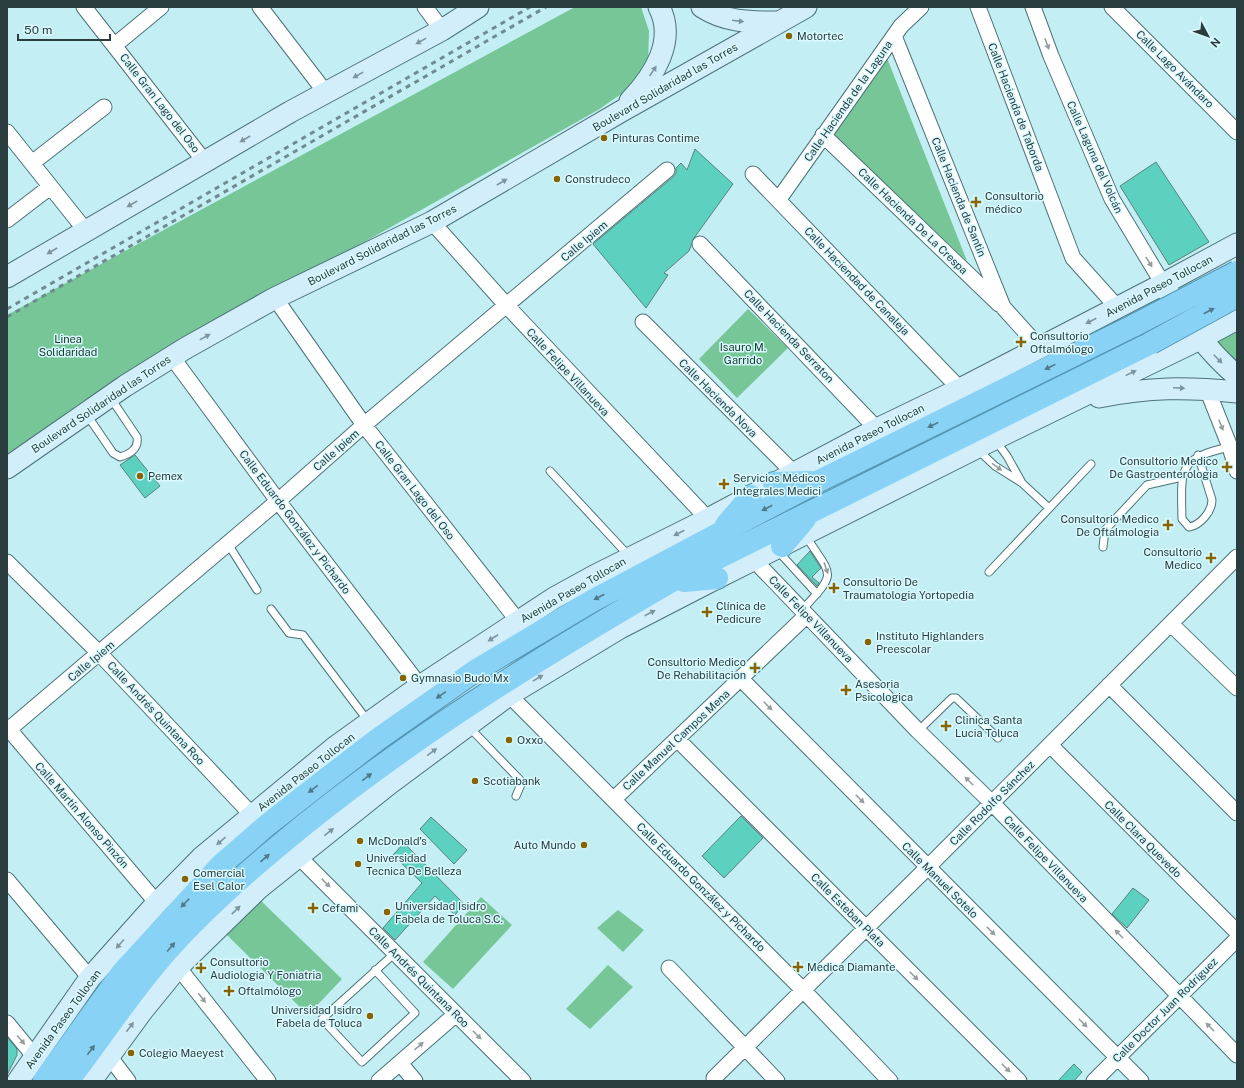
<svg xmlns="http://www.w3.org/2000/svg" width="1244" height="1088" font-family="'Public Sans',sans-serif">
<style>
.green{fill:#76c698}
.building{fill:#5dd1c0;stroke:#5a817a}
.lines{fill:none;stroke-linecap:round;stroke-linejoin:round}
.service-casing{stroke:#4b7378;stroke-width:9}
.minor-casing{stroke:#4b7378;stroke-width:17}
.secondary-casing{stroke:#4b7378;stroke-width:23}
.trunk-casing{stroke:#5496b4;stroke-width:24}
.service{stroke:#fff;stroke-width:7}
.minor{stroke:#fff;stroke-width:15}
.secondary{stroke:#d2eefb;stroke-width:21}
.trunk{stroke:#88d2f6;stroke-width:22}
.rail{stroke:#6f8b8f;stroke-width:3;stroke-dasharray:5 5;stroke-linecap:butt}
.trunk-bridge-casing{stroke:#5496b4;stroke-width:24;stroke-linecap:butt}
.trunk-bridge{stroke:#88d2f6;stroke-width:22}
.oneway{fill:#7e959d}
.oneway2{fill:#959e9f}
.oneway3{fill:#507888}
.poi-dot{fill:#886400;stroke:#d8faff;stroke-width:1.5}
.labels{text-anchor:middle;stroke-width:3;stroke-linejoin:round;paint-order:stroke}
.poi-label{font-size:11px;fill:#2b3c3f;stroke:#d8faff;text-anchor:start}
.street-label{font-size:11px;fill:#2b3c3f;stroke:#d8faff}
.park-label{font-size:11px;fill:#0f3421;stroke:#d8faff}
</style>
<rect width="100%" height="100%" fill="#c3eef4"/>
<path class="green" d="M575,7H641L649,31L648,66L627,90L598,110L83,401L7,455V315Z
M885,53L967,261L829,131Z
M748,309L788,348L737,398L699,359Z
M1237,323V368L1217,346L1215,333Z
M481,897L512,925L453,989L423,962Z
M259,899L342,979L308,1015L225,933Z
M618,910L644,930L623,952L597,928Z
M608,965L633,987L590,1029L566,1009Z"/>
<path class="building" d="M695,149L733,184L694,238L689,251L664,273L668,275L646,308L593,244L673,177L676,173V168L681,163L687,170Z
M1156,162L1209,242L1169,265L1120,186Z
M135,455L160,486L145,498L120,465Z
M810,551L821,568L812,577L819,583L817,586L797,565Z
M741,816L763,838L724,878L702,856Z
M431,817L467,850L454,864L420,829Z
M404,843L464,904L455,915L435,896L395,940L383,928L422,883L393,855Z
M1133,888L1149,900L1127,928L1112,914Z
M7,1037L17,1049V1055L7,1075Z
M1074,1064L1082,1072L1074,1081H1058Z"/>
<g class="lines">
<defs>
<path id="service" d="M87,415L113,453L120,457C130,454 139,449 137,437L110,397
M996,441L1007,456L1021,481
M977,449L995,466L1022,483L1049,508
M1198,455L1212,500C1212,511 1201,525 1189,527L1182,519C1181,470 1177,458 1230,447
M550,471L629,556
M228,544L257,590
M1103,547L1105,530L1147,485L1182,477
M777,550L817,594
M989,572L1091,464
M271,609L289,633L303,635L368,721
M802,610C838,571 833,578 805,535
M469,727L522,782L516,796
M918,731L952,698H956L998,738
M375,970L415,1013L362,1062L322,1019L395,953"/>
<path id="minor" d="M84,7L205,162
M260,7L326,93
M425,7L442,30
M978,7L1073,258L1117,307
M1033,7L1051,56L1112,199L1163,284
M1112,7L1237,132
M894,36L1003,307L1039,347
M115,45L161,7
M7,132L86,231
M823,135L999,304
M32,163L104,107
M753,174L960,389
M779,199L901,26L921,7
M7,220L50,187
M432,222L507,306L708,519
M700,244L877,429
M275,298L364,425L518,621
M643,322L794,473
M172,357L278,501L420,686
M1207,389L1230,447L1237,471
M754,560L918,731L992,803L1237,1055
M7,562L100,654L252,815
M1171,624L1237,688
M741,679L1141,1081
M1109,685L1237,813
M509,695L804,991L890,1081
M7,727L157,903
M7,731L278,501L364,425L667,170
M677,739L1019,1081
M1050,745L1237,932
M614,799L807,615
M298,856L523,1081
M7,880L90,978
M178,967L268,1081
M669,968L777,1081
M7,1023L34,1056
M109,1056L128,1081
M400,1063L415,1081
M714,1078L927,868L1237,557
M379,1081L456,1014
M1094,1081L1237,939"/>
<path id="secondary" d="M702,7C727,23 751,22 779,22
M630,101C653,77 677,41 659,7
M7,277L290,112L442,30L478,7
M1166,289C1187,321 1207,351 1237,376
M1099,397C1150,387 1186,387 1237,392
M7,468L125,386L186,348L275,298L432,222L620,112L806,7
M18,1081L90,978L157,903L202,857L335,747L420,686L554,598L594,576L708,519L877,429L960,389L1163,284L1237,244
M91,1081L143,1010L178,967L259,888L389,784L509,695L620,628L717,578L976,448L1200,339L1237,319"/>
<path id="trunk" d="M774,483L812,482
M726,525L751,496
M782,546L805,519
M684,581L717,578
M44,1081L122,973L221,865L267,825L322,782L378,739L475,671L592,601L720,533L819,481L1135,325
M68,1081C104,1034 137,983 177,940C216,898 260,861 304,825C420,732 544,655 672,581L1151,343"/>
</defs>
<use href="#service" class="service-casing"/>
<use href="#minor" class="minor-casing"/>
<use href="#secondary" class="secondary-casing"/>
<use href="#trunk" class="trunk-casing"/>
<use href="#service" class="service"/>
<use href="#minor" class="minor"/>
<use href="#secondary" class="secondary"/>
<use href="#trunk" class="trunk"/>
<path class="rail" d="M7,309L530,7
M7,317L546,7"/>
<defs>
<path id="trunk-bridge" d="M1135,325L1237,272
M1151,343L1237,296"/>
</defs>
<use href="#trunk-bridge" class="trunk-bridge-casing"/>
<use href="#trunk-bridge" class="trunk-bridge"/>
</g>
<defs><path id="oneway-solid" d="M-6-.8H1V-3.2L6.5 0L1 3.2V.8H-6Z"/></defs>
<g class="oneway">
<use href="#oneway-solid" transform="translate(738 21) rotate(7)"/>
<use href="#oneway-solid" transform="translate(421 41) rotate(151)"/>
<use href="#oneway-solid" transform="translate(653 71) rotate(-56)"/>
<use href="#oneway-solid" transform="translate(358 75) rotate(151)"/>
<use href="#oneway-solid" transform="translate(245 139) rotate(150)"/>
<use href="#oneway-solid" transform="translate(502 182) rotate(-30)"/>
<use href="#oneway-solid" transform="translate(132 204) rotate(150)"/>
<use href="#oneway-solid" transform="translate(52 251) rotate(150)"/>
<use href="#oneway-solid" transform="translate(1091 321) rotate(153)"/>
<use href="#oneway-solid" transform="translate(205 337) rotate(-29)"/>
<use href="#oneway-solid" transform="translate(1218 359) rotate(45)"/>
<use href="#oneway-solid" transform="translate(1131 373) rotate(-26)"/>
<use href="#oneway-solid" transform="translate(1179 388) rotate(2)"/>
<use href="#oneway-solid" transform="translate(679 533) rotate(153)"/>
<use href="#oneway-solid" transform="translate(650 613) rotate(-28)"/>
<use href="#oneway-solid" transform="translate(493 638) rotate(147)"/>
<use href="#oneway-solid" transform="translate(538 678) rotate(-31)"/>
<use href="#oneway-solid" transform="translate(432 752) rotate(-36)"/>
<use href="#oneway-solid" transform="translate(329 832) rotate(-38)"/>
<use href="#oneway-solid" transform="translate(221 841) rotate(139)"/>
<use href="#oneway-solid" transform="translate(236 910) rotate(-44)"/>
<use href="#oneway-solid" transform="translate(120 944) rotate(132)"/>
<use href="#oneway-solid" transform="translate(130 1027) rotate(-53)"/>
</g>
<g class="oneway2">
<use href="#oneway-solid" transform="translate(1047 44) rotate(70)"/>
<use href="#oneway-solid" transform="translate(1149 262) rotate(58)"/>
<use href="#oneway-solid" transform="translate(1221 425) rotate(68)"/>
<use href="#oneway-solid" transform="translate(997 467) rotate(36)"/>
<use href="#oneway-solid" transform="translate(826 568) rotate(71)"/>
<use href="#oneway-solid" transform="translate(768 706) rotate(45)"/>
<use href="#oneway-solid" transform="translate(969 781) rotate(-135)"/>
<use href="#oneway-solid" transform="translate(860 799) rotate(45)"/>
<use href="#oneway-solid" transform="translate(326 883) rotate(45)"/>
<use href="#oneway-solid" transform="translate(991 931) rotate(45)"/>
<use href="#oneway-solid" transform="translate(1119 934) rotate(-134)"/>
<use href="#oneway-solid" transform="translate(914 976) rotate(45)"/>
<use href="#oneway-solid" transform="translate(202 998) rotate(52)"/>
<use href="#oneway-solid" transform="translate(1083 1023) rotate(45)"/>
<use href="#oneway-solid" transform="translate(1210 1027) rotate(-135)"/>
<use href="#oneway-solid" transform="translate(477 1035) rotate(45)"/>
<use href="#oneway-solid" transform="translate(21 1040) rotate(50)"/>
<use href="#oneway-solid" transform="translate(419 1046) rotate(-41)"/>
<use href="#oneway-solid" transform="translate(1006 1068) rotate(45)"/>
</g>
<g class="oneway3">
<use href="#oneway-solid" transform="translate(1209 311) rotate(-28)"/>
<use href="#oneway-solid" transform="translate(1050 367) rotate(154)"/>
<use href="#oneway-solid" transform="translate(933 425) rotate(154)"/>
<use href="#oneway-solid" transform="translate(767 508) rotate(153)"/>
<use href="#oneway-solid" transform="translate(599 597) rotate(152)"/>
<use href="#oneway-solid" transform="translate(441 695) rotate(145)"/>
<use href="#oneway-solid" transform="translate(367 777) rotate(-37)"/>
<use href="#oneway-solid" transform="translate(313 789) rotate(142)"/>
<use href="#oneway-solid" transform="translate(265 858) rotate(-41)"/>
<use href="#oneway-solid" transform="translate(185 903) rotate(134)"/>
<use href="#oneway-solid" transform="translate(171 947) rotate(-50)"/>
<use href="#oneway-solid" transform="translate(91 1050) rotate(-53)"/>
</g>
<g class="poi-dot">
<circle cx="789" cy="36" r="4"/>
<circle cx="604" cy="138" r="4"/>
<circle cx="557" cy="179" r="4"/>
<path d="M974 196h4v4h4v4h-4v4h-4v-4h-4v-4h4z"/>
<path d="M1019 336h4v4h4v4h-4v4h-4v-4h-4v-4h4z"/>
<path d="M1225 461h4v4h4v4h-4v4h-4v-4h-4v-4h4z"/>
<circle cx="140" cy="476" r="4"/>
<path d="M722 478h4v4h4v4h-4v4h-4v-4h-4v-4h4z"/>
<path d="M1166 519h4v4h4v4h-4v4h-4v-4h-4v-4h4z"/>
<path d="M1209 552h4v4h4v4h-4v4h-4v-4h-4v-4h4z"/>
<path d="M832 582h4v4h4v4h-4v4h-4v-4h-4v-4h4z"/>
<path d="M705 606h4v4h4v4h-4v4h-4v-4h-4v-4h4z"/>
<circle cx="868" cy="642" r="4"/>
<path d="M753 662h4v4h4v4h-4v4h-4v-4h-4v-4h4z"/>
<circle cx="403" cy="678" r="4"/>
<path d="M844 684h4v4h4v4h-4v4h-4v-4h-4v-4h4z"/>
<path d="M944 720h4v4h4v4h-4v4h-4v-4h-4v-4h4z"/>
<circle cx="509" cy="740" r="4"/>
<circle cx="475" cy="781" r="4"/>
<circle cx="360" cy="841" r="4"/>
<circle cx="584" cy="845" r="4"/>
<circle cx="358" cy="864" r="4"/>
<circle cx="185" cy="879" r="4"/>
<path d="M311 902h4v4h4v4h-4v4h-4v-4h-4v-4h4z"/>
<circle cx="387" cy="912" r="4"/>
<path d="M796 961h4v4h4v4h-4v4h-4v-4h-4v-4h4z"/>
<path d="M199 962h4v4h4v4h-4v4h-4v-4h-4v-4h4z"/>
<path d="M227 985h4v4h4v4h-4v4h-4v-4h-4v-4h4z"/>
<circle cx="370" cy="1016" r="4"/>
<circle cx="131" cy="1053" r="4"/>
</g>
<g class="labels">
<g class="poi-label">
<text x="797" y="40">Motortec</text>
<text x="612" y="142">Pinturas Contime</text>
<text x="565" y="183">Construdeco</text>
<text x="985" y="200">Consultorio<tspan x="985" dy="13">médico</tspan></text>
<text x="1030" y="340">Consultorio<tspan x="1030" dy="13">Oftalmólogo</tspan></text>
<text x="1218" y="465" text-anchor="end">Consultorio Medico<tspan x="1218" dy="13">De Gastroenterologia</tspan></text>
<text x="148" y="480">Pemex</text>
<text x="733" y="482">Servicios Médicos<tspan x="733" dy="13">Integrales Medici</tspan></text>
<text x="1159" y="523" text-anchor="end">Consultorio Medico<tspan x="1159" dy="13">De Oftalmologia</tspan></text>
<text x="1202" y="556" text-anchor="end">Consultorio<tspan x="1202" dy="13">Medico</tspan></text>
<text x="843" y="586">Consultorio De<tspan x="843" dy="13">Traumatologia Yortopedia</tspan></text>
<text x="716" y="610">Clínica de<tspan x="716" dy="13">Pedicure</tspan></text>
<text x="876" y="640">Instituto Highlanders<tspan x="876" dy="13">Preescolar</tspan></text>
<text x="746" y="666" text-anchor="end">Consultorio Medico<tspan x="746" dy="13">De Rehabilitacion</tspan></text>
<text x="411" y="682">Gymnasio Budo Mx</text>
<text x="855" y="688">Asesoria<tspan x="855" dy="13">Psicologica</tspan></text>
<text x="955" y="724">Clinica Santa<tspan x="955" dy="13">Lucia Toluca</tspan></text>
<text x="517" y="744">Oxxo</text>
<text x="483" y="785">Scotiabank</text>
<text x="368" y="845">McDonald's</text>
<text x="576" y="849" text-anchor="end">Auto Mundo</text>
<text x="366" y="862">Universidad<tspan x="366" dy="13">Tecnica De Belleza</tspan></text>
<text x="193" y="877">Comercial<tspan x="193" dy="13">Esel Calor</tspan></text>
<text x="395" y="910">Universidad Isidro<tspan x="395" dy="13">Fabela de Toluca S.C.</tspan></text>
<text x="322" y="912">Cefami</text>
<text x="210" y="966">Consultorio<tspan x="210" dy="13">Audiologia Y Foniatria</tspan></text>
<text x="807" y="971">Medica Diamante</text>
<text x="238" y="995">Oftalmólogo</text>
<text x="362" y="1014" text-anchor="end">Universidad Isidro<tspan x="362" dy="13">Fabela de Toluca</tspan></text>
<text x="139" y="1057">Colegio Maeyest</text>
</g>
<g class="street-label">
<text transform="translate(1175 69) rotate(45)" y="4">Calle Lago Avándaro</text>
<text transform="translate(665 87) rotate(-30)" y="4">Boulevard Solidaridad las Torres</text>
<text transform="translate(848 101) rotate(-55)" y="4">Calle Hacienda de la Laguna</text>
<text transform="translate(160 103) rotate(52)" y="4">Calle Gran Lago del Oso</text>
<text transform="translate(1016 107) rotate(69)" y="4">Calle Hacienda de Taborda</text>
<text transform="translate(1095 157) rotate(66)" y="4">Calle Laguna del Volcán</text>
<text transform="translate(959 197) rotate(68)" y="4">Calle Hacienda de Santin</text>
<text transform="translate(913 221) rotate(44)" y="4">Calle Hacienda De La Crespa</text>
<text transform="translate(584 241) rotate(-40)" y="4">Calle Ipiem</text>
<text transform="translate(382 245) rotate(-27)" y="4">Boulevard Solidaridad las Torres</text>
<text transform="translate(857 281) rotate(46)" y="4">Calle Haciendad de Canaleja</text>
<text transform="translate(1159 286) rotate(-28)" y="4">Avenida Paseo Tollocan</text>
<text transform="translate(789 336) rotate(46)" y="4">Calle Hacienda Serraton</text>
<text transform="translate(568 372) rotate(47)" y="4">Calle Felipe Villanueva</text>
<text transform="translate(718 398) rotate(45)" y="4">Calle Hacienda Nova</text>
<text transform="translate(101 404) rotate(-34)" y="4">Boulevard Solidaridad las Torres</text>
<text transform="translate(870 434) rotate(-27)" y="4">Avenida Paseo Tollocan</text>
<text transform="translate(336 450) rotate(-41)" y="4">Calle Ipiem</text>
<text transform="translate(415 490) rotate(52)" y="4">Calle Gran Lago del Oso</text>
<text transform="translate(295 522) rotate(53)" y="4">Calle Eduardo González y Pichardo</text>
<text transform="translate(573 590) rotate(-30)" y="4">Avenida Paseo Tollocan</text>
<text transform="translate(811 619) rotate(46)" y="4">Calle Felipe Villanueva</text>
<text transform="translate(91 661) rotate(-40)" y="4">Calle Ipiem</text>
<text transform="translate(156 713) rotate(47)" y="4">Calle Andrés Quintana Roo</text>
<text transform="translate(676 740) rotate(-43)" y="4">Calle Manuel Campos Mena</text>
<text transform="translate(306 772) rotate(-38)" y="4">Avenida Paseo Tollocan</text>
<text transform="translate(992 803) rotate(-45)" y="4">Calle Rodolfo Sánchez</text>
<text transform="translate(82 815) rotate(49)" y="4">Calle Martín Alonso Pinzón</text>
<text transform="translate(1143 839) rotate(45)" y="4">Calle Clara Quevedo</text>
<text transform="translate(1046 859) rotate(46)" y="4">Calle Felipe Villanueva</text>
<text transform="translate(940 880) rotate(45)" y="4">Calle Manuel Sotelo</text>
<text transform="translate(701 887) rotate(45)" y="4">Calle Eduardo González y Pichardo</text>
<text transform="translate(848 910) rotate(45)" y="4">Calle Esteban Plata</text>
<text transform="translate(419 977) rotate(45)" y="4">Calle Andrés Quintana Roo</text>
<text transform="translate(1165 1010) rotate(-45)" y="4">Calle Doctor Juan Rodríguez</text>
<text transform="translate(63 1019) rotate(-54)" y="4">Avenida Paseo Tollocan</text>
</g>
<g class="park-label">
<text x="68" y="343">Linea<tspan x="68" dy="13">Solidaridad</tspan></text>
<text x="743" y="351">Isauro M.<tspan x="743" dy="13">Garrido</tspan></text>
</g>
</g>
<rect width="1244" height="1088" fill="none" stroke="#2b3c3f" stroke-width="16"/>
<g transform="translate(1208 36) rotate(131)" stroke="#d8faff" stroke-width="3" paint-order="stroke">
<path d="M0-3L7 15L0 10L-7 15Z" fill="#2b3c3f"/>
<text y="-6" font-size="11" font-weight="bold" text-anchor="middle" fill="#2b3c3f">N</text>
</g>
<path d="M18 34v6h92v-6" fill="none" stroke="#2b3c3f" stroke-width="2"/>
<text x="24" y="34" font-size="12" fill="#2b3c3f" stroke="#d8faff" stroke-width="3" paint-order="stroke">50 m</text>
</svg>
